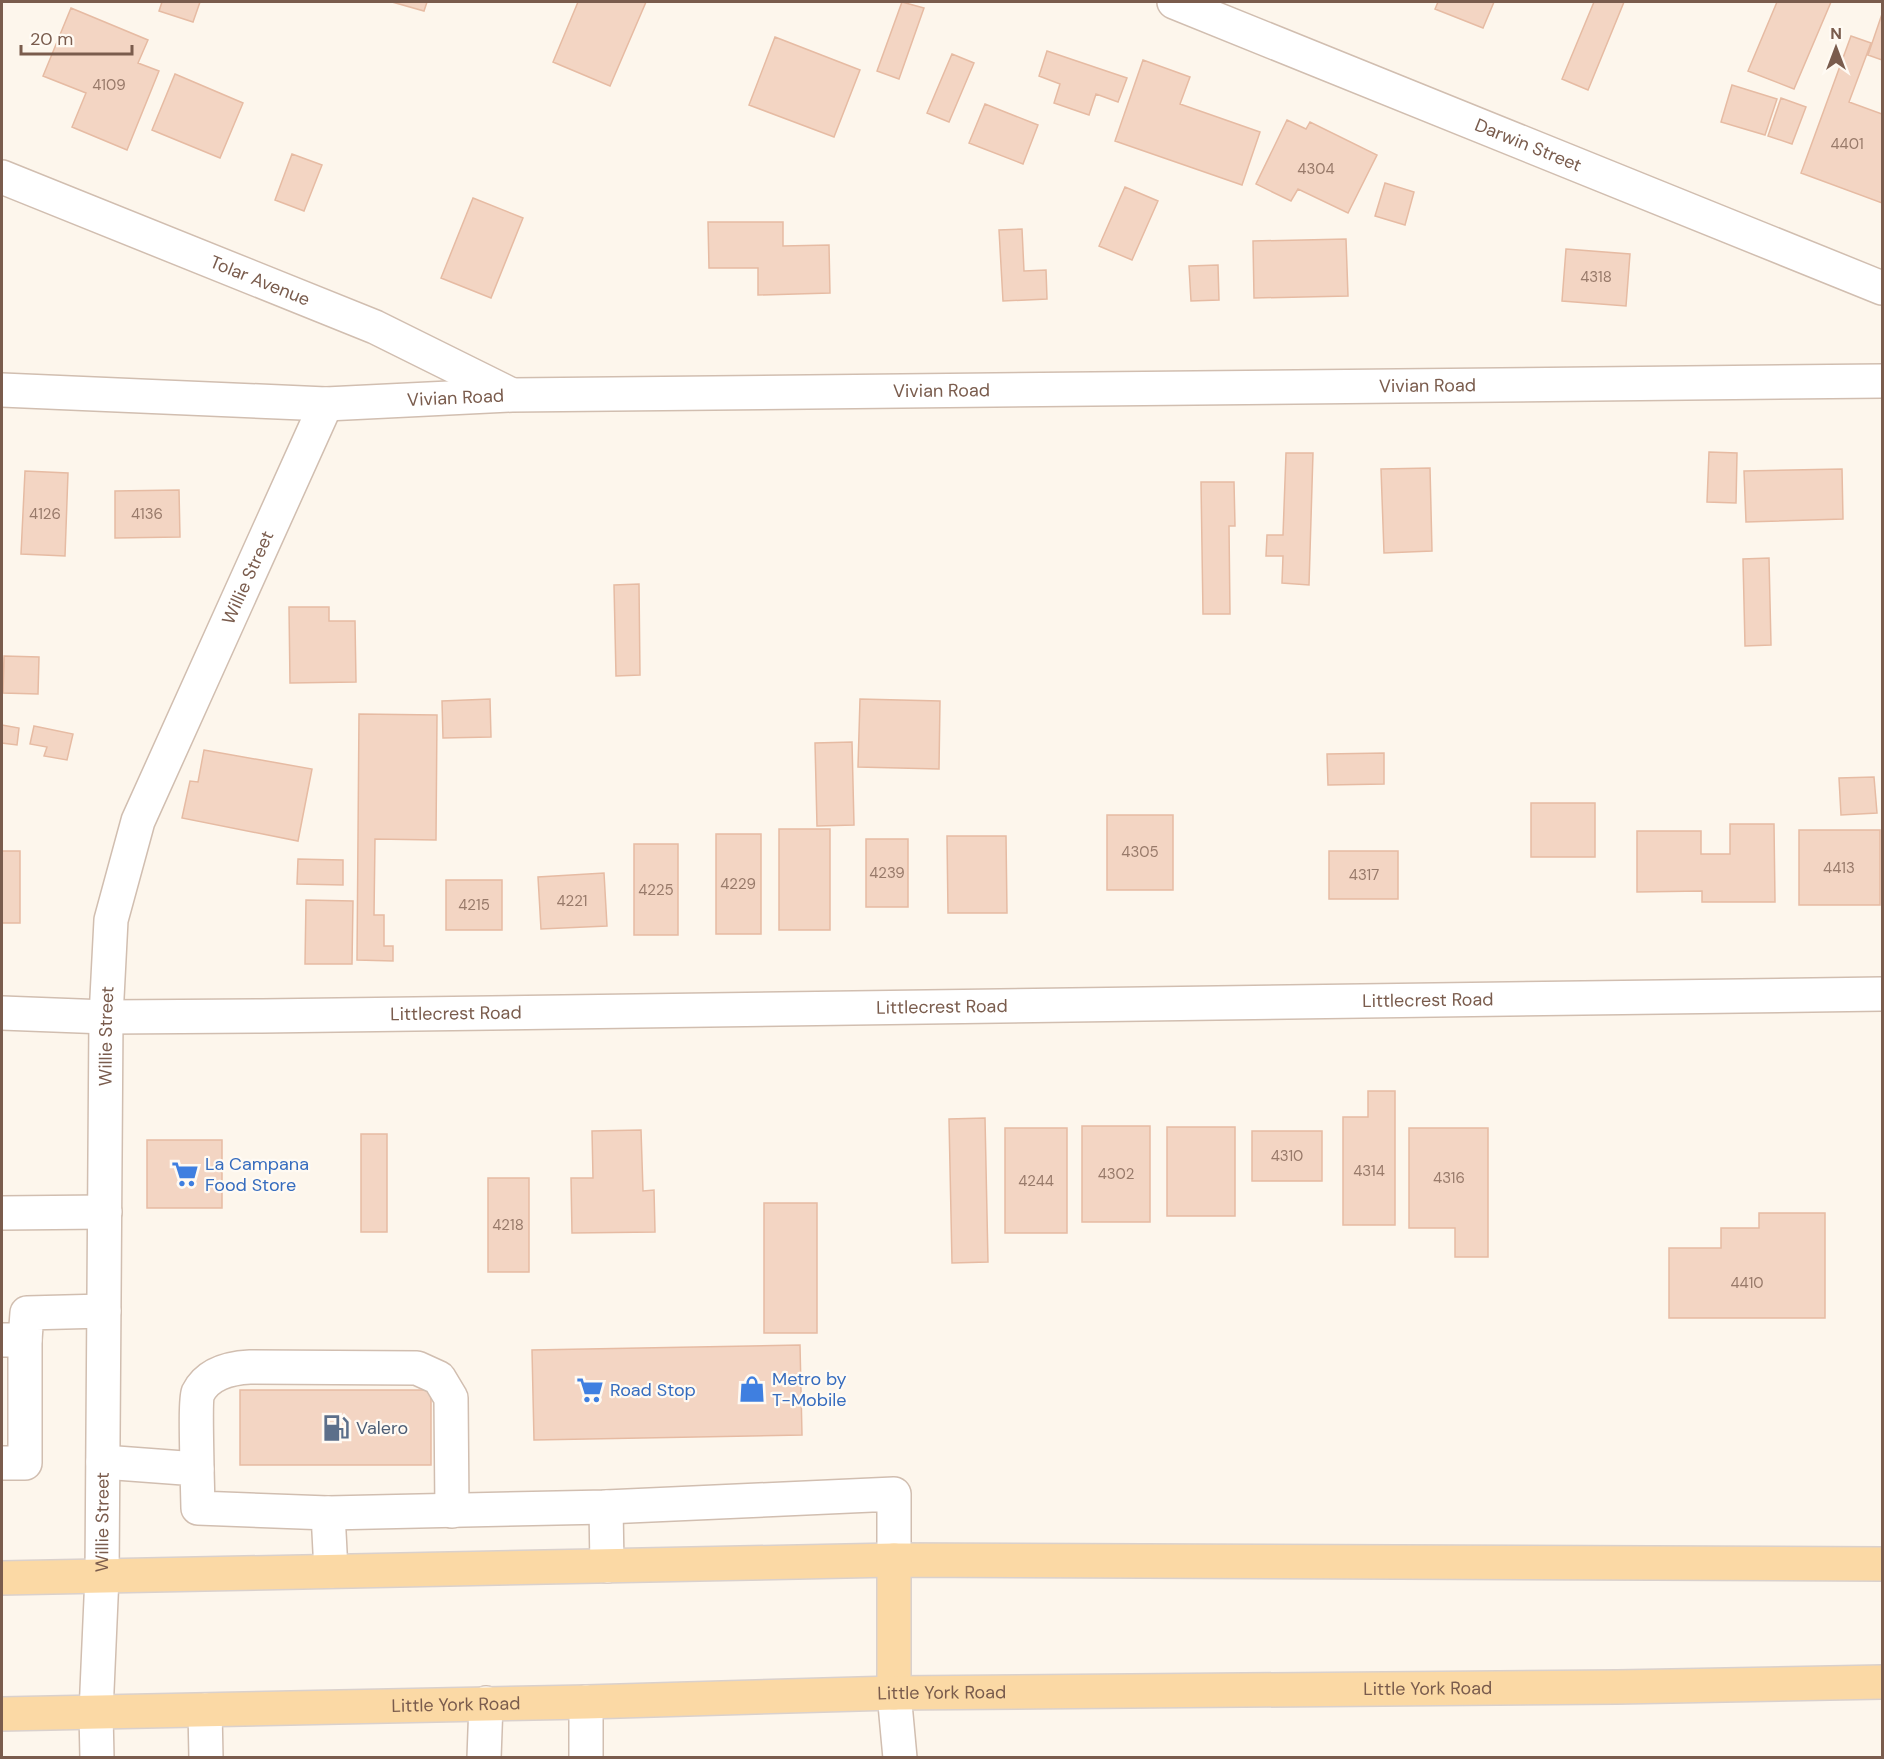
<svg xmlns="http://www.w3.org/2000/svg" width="1884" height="1759" font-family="'DM Sans',sans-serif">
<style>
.building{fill:#f3d5c3;stroke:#e6bba3;stroke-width:1.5}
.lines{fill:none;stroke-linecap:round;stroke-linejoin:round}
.minor-casing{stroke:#d1beb0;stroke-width:36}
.major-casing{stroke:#dad1cd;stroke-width:36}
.minor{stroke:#fff;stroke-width:33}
.major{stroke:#fbd9a5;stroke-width:33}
.labels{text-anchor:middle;stroke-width:4.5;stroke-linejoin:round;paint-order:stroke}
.number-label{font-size:15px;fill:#987a6a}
.street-label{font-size:18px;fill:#7a5c4d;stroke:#fffaf3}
.shop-label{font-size:18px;fill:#366cbe;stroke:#fffaf3;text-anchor:start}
.service-label{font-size:18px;fill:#4e5e75;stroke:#fffaf3;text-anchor:start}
</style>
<rect width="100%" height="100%" fill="#fdf6ec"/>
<path class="building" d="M162,2H200L193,22L159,11Z
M392,2H427L424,11Z
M578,2H646L610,86L553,62Z
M902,2L924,8L899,79L877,71Z
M1438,2H1494L1483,28L1435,9Z
M1594,2H1624L1588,90L1562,79Z
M1777,2H1831L1794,89L1748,71Z
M71,8L148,40L138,63L159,71L127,150L72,127L86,93L43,76Z
M1882,14V60L1868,55Z
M1851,36L1871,43L1849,102L1882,114V203L1801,173Z
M775,37L860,70L834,137L749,105Z
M1047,51L1127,78L1118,102L1096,94L1089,115L1054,103L1060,84L1039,76Z
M952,54L974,63L949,122L927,113Z
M1143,60L1190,77L1180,104L1260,132L1242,185L1115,141Z
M175,74L243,103L220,158L152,130Z
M1732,85L1777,99L1765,135L1721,122Z
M1781,98L1806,107L1792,144L1768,136Z
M985,104L1038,125L1023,164L969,143Z
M1287,120L1306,129L1310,122L1377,155L1348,213L1298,189L1291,201L1256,184Z
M292,154L322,165L304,211L275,200Z
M1385,183L1414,192L1405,225L1375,216Z
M1125,187L1158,201L1132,260L1099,246Z
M473,198L523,218L491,298L441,278Z
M708,222H783V246L829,245L830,293L758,295V268H709Z
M1022,229L1024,271L1046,270L1047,299L1003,301L999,230Z
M1346,239L1348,296L1254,298L1253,241Z
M1566,249L1630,254L1626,306L1562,301Z
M1218,265L1219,300L1191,301L1189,266Z
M1709,452L1737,453L1736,503L1707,502Z
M1286,453H1313L1309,585L1282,583L1283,556H1266L1267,535H1283Z
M1430,468L1432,551L1384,553L1381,469Z
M1842,469L1843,519L1746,522L1744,471Z
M25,471L68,473L65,556L21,554Z
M1201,482H1234L1235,526H1229L1230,614H1203Z
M179,490L180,537L115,538V491Z
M1769,558L1771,645L1745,646L1743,559Z
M639,584L640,675L616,676L614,585Z
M289,607H329V621H355L356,682L290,683Z
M4,656L39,657L38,694L3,693Z
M490,699L491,737L443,738L442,701Z
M860,699L940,701L939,769L858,767Z
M359,714L437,715L436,840L375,839L374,915H384V946H393V961L357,960Z
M2,725L19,728L17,745L2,743Z
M34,726L73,734L67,760L44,756L47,747L30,744Z
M852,742L854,825L817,826L815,743Z
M204,750L312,769L298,841L182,818L190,781L198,782Z
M1384,753V784L1328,785L1327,754Z
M1874,777L1877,813L1841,815L1839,778Z
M1531,803H1595V857H1531Z
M1107,815H1173V890H1107Z
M1730,824H1774L1775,902H1702V891L1637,892V831H1701V854H1730Z
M779,829H830V930H779Z
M1799,830H1880V905H1799Z
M716,834H761V934H716Z
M947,836H1006L1007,913H948Z
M866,839H908V907H866Z
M634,844H678V935H634Z
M2,851H20V923H2Z
M1329,851H1398V899H1329Z
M298,859L343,860V885L297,884Z
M604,873L607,926L541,929L538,877Z
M446,880H502V930H446Z
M306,900L353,901L352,964H305Z
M1368,1091H1395V1225H1343V1117H1368Z
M985,1118L988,1262L952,1263L949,1119Z
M1082,1126H1150V1222H1082Z
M1167,1127H1235V1216H1167Z
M1005,1128H1067V1233H1005Z
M1409,1128H1488V1257H1455V1228H1409Z
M641,1130L643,1191L654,1190L655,1232L572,1233L571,1178H593L592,1131Z
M1252,1131H1322V1181H1252Z
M361,1134H387V1232H361Z
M147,1140H222V1208H147Z
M488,1178H529V1272H488Z
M764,1203H817V1333H764Z
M1759,1213H1825V1318H1669V1248H1721V1228H1759Z
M800,1345L802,1435L534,1440L532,1350Z
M240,1390H431V1465H240Z"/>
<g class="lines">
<defs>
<g id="minor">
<path id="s1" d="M1174,2L1882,288"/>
<path id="s2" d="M2,177L375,327L510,394"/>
<path id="s3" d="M2,390L326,404L512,395L1882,381"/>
<path id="s4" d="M2,1013L106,1017L262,1016L1882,994"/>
<path d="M2,1213L105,1212"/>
<path d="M2,1340H25V1463H2"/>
<path d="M25,1340L27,1313L104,1311"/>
<path d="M103,1462L197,1469L198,1508L328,1513L331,1571"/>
<path d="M197,1469C197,1456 195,1401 198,1393C208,1373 230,1368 250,1367L417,1368L439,1378L451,1398L452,1511"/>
<path d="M606,1507L607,1566"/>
<path d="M328,1513L606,1507L894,1494V1560"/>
<path d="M894,1693L900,1758"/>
<path d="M586,1702V1758"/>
<path d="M205,1710L206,1758"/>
<path id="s5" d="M97,1758L96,1713L102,1576L106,1017L111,920L138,821L326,404"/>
<path d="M484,1758L486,1703"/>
</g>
<g id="major">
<path d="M894,1560V1693"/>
<path d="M2,1578L894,1560L1882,1564"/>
<path id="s6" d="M2,1714L586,1702L894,1693L1617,1687L1882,1682"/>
</g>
</defs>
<use href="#minor" class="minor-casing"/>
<use href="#major" class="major-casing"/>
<use href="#minor" class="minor"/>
<use href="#major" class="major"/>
</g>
<defs>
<symbol id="supermarket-bare" viewBox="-9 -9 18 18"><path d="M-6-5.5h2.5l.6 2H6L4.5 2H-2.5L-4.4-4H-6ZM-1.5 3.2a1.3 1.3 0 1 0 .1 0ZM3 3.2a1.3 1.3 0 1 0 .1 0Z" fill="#3f7fe0" stroke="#fffaf3" stroke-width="2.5" paint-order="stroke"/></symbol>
<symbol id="shop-bare" viewBox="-9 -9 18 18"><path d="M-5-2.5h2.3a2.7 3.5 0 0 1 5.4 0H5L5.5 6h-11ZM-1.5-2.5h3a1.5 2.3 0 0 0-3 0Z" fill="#3f7fe0" stroke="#fffaf3" stroke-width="2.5" paint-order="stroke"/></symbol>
<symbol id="fuel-bare" viewBox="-9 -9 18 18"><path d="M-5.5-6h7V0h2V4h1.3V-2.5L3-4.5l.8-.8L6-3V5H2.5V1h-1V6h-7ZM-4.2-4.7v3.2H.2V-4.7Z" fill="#5c6f8a" stroke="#fffaf3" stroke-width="2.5" paint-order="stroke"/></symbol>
</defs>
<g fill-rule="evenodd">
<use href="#supermarket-bare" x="166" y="1155" width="38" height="38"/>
<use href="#shop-bare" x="733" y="1370" width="38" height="38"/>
<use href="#supermarket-bare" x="571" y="1371" width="38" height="38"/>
<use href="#fuel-bare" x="317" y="1409" width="38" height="38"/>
</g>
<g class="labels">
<g class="number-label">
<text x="109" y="90">4109</text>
<text x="1847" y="149">4401</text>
<text x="1316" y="174">4304</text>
<text x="1596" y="282">4318</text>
<text x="45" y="519">4126</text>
<text x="147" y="519">4136</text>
<text x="1140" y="857">4305</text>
<text x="1839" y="873">4413</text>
<text x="887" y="878">4239</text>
<text x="1364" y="880">4317</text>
<text x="738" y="889">4229</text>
<text x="656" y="895">4225</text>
<text x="572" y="906">4221</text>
<text x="474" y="910">4215</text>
<text x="1287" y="1161">4310</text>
<text x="1369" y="1176">4314</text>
<text x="1116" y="1179">4302</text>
<text x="1449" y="1183">4316</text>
<text x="1036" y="1186">4244</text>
<text x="508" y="1230">4218</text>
<text x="1747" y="1288">4410</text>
</g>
<g class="street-label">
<text dy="6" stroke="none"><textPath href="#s1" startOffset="382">Darwin Street</textPath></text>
<text dy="6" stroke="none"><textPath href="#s2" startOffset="278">Tolar Avenue</textPath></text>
<text dy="6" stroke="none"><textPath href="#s3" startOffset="1426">Vivian Road</textPath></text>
<text dy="6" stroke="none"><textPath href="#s3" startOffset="940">Vivian Road</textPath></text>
<text dy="6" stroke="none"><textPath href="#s3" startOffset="454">Vivian Road</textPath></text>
<text dy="6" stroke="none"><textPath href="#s5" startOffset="1208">Willie Street</textPath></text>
<text dy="6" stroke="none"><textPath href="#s4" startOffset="1426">Littlecrest Road</textPath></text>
<text dy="6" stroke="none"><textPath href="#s4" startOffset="940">Littlecrest Road</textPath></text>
<text dy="6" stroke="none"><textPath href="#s4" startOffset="454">Littlecrest Road</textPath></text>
<text dy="6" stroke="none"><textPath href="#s5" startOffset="722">Willie Street</textPath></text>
<text dy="6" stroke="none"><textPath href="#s5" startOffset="236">Willie Street</textPath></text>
<text dy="6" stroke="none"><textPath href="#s6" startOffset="1426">Little York Road</textPath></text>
<text dy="6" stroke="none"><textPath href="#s6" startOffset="940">Little York Road</textPath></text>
<text dy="6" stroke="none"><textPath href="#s6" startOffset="454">Little York Road</textPath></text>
</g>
<g class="shop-label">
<text x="205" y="1170">La Campana<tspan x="205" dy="21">Food Store</tspan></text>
<text x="772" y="1385">Metro by<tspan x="772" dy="21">T-Mobile</tspan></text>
<text x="610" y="1396">Road Stop</text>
</g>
<g class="service-label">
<text x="356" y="1434">Valero</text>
</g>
</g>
<rect width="1884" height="1759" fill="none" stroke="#7a5c4d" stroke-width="6"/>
<g transform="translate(1836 48)" stroke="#fffaf3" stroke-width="4.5" paint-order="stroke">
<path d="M0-4.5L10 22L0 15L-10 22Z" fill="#7a5c4d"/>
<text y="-9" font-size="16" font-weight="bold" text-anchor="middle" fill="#7a5c4d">N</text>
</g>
<path d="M21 45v9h111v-9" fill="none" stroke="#7a5c4d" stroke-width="3"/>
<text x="30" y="45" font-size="18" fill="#7a5c4d" stroke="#fffaf3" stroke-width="4.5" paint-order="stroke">20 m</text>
</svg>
